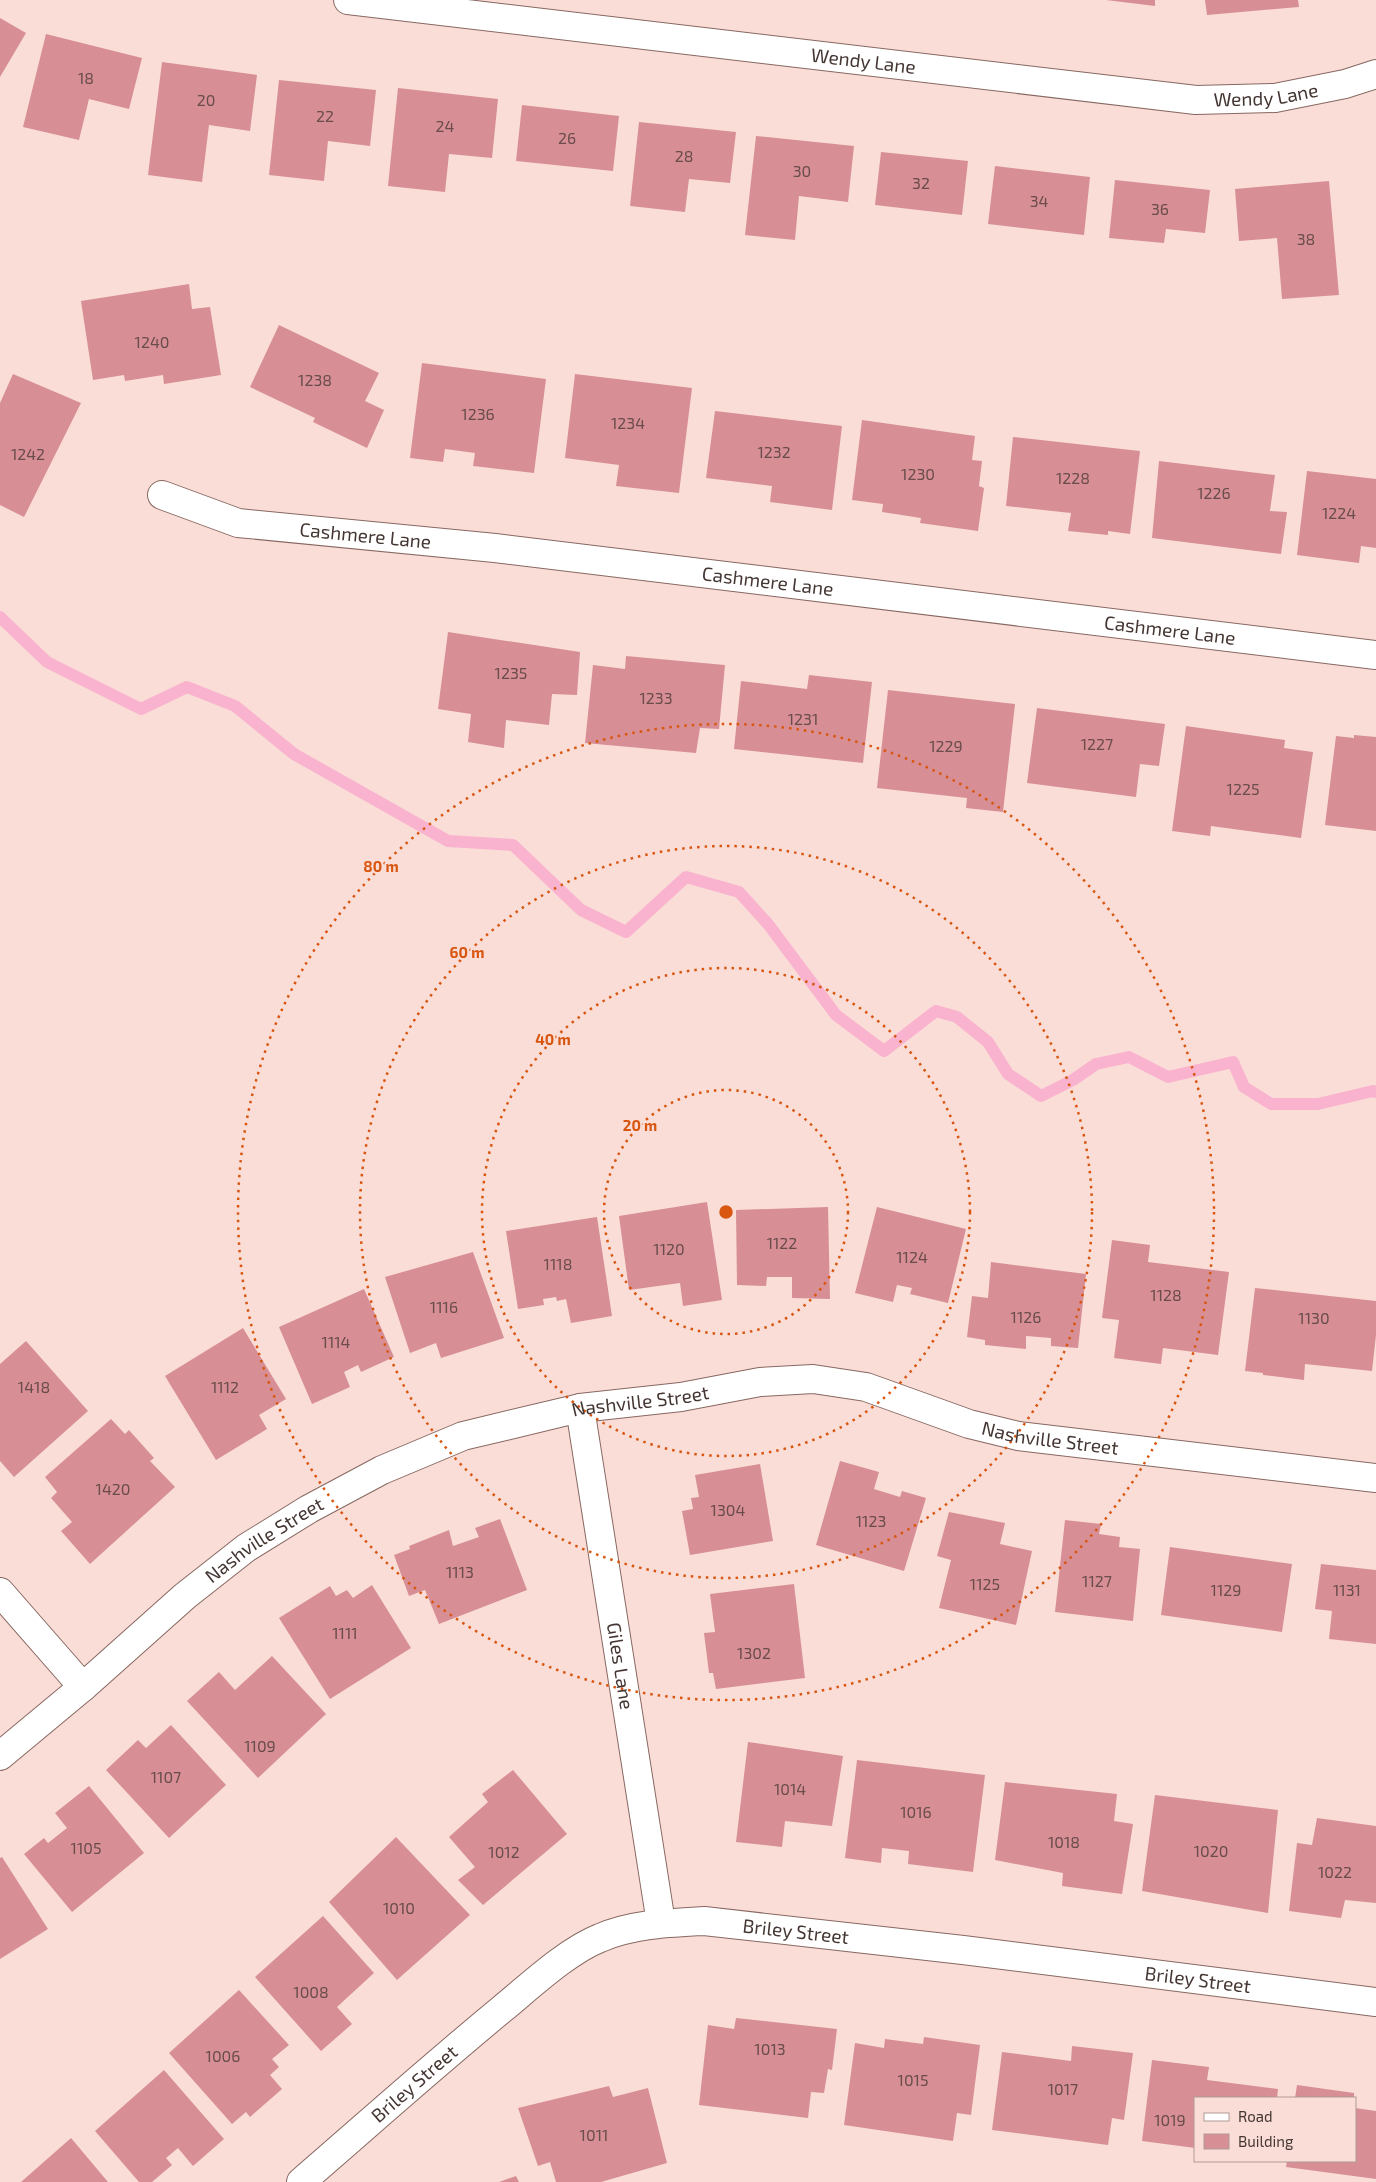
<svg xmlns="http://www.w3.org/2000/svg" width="1376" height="2182" font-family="'Exo 2',sans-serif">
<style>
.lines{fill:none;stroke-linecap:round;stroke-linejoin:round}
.stream{stroke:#f9b3ce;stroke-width:12}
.building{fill:#d78f95}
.minor-casing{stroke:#876861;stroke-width:30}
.minor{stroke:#fff;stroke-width:28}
.ring{fill:none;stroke:#d85610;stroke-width:2.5;stroke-dasharray:2.5 5}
.labels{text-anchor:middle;stroke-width:4;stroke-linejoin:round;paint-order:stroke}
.number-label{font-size:16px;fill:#694c4b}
.street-label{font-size:19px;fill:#443632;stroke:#faddd7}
.centre{fill:#d85610;stroke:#faddd7;stroke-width:2.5}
.ring-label{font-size:15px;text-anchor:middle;font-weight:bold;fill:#d85610;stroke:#faddd7;stroke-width:4;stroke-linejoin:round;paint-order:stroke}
</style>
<rect width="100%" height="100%" fill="#faddd7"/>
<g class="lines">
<path class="stream" d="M0,617L47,662L141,709L187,687L235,706L294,754L448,841L513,845L581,910L626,932L686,877L739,892L768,924L836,1015L884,1051L936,1011L957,1017L988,1042L1008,1074L1041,1096L1073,1080L1096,1064L1129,1057L1168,1077L1233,1062L1244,1087L1271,1104H1318L1373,1091L1376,1092"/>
</g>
<path class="building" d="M1106,0H1155V6Z
M1205,0H1298L1299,7L1207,15Z
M0,18L26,33L0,77Z
M46,34L142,58L129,109L89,99L79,140L23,127Z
M162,62L257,75L250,131L209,125L202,182L148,175Z
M279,80L376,90L370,146L328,141L324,181L269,175Z
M398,88L498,99L492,158L449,154L445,192L388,186Z
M522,105L619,116L613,171L516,161Z
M639,122L736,132L730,183L689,179L685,212L630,206Z
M756,136L854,146L848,202L799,196L795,240L745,235Z
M881,152L968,161L962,215L875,205Z
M995,166L1090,177L1084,235L988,224Z
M1115,180L1210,190L1205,233L1166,229L1164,243L1109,238Z
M1329,181L1339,295L1282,299L1277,238L1239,241L1235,189Z
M189,284L192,309L210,307L221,375L164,384L163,375L125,381L124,375L93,380L81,301Z
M279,325L379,373L365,401L384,410L367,448L313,422L315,418L250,387Z
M422,363L546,379L534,473L473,466L475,453L445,449L443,462L410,458Z
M13,374L81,403L24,517L0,505V403Z
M575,374L692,388L679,493L616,486L619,465L565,458Z
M715,411L842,426L832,510L770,502L772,486L706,478Z
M862,420L975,436L972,460L982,461L979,486L984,488L978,531L920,523L921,518L882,512L883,504L852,500Z
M1013,437L1140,451L1130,534L1108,531V535L1068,531L1071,513L1006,506Z
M1159,461L1275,475L1270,511L1287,512L1281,554L1152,538Z
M1307,471L1376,479V548L1361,546L1359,563L1297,555Z
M448,632L580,652L577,695L552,694L549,725L506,720L504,748L468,742L471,714L438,709Z
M626,656L725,665L719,729L700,728L696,753L585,743L593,665L625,669Z
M809,675L872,682L863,763L734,749L741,681L807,689Z
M888,690L1015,704L1003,812L966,808L967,798L877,788Z
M1037,708L1165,724L1159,766L1140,764L1136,797L1027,783Z
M1186,726L1285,740L1284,748L1313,752L1301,838L1211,826L1210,836L1172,831Z
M1354,735L1376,737V831L1325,825L1336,736L1354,738Z
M707,1202L722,1300L683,1306L680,1283L629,1290L619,1216Z
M828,1207L830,1299L792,1298V1277H767L766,1286L737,1285L736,1210Z
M877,1207L966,1229L948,1303L910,1294L912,1288L897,1285L893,1302L855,1293Z
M597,1217L612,1316L571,1323L566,1299L557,1301L556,1297L543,1299L544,1305L518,1309L506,1231Z
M1112,1240L1150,1245L1148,1262L1229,1272L1218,1355L1163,1348L1161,1364L1114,1358L1119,1320L1102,1318Z
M473,1252L504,1338L441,1358L436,1343L410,1353L385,1277Z
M991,1262L1086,1274L1078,1348L1051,1346V1338L1026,1336V1349L985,1345V1340L967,1337L972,1296L988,1298Z
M1255,1288L1376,1301V1335L1372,1371L1305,1364L1304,1380L1263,1375V1373L1245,1371Z
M364,1289L394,1357L361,1372L358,1365L344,1372L350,1387L312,1404L279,1327Z
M243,1328L286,1399L259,1415L267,1429L216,1460L165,1376Z
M26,1341L88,1411L14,1477L0,1461V1364Z
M111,1419L125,1434L129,1430L154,1458L150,1461L175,1487L90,1564L61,1531L72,1522L51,1498L57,1492L45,1477Z
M840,1461L879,1472L874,1489L900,1497L902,1491L926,1498L904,1571L816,1545Z
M760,1464L773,1541L690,1555L682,1511L693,1509L691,1498L699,1497L695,1475Z
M949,1512L1005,1523L1000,1544L1032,1551L1016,1625L939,1608L951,1560L937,1556Z
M500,1519L527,1590L439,1624L425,1590L409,1596L394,1555L410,1549L409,1546L449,1530L453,1546L479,1537L475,1528Z
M1065,1520L1101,1524L1099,1534L1120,1537L1119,1547L1140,1549L1133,1621L1055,1612Z
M1170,1547L1292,1564L1282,1632L1161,1615Z
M1321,1564L1376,1570V1644L1329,1639L1332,1611L1315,1609Z
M794,1584L805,1678L716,1689L713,1673H709L704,1633L715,1632L710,1594Z
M372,1585L411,1648L330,1699L279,1618L330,1586L336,1596L347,1590L353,1598Z
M272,1656L326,1714L258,1778L187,1701L219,1672L235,1690Z
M171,1725L226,1785L169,1838L106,1770L138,1740L146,1748Z
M748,1742L843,1756L832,1826L785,1821L782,1847L736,1842Z
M857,1760L985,1775L973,1872L908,1864L909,1851L882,1848L881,1863L845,1858Z
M513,1770L567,1834L483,1905L458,1880L475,1867L449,1837L488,1802L482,1794Z
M1005,1782L1117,1794L1114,1821L1133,1824L1122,1894L1062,1886L1063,1873L995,1860Z
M89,1786L144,1853L72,1912L24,1854L44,1838L48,1843L67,1828L55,1813Z
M1155,1795L1278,1810L1268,1913L1142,1891Z
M1317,1818L1376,1826V1903L1345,1900L1341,1918L1289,1911L1297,1843L1312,1845Z
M396,1837L470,1915L397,1980L329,1902Z
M2,1857L48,1929L0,1959V1858Z
M323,1916L374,1973L337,2007L352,2024L321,2051L255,1977Z
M239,1990L289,2045L272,2059L279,2067L270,2075L282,2089L250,2117L246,2112L232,2124L169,2053Z
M736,2018L837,2029L832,2070L828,2069L824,2093L811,2092L808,2118L699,2105L708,2025L734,2029Z
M924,2037L980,2045L971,2115L957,2113L953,2141L844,2125L855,2043L884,2048L885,2039L923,2044Z
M1072,2046L1133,2053L1124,2120L1112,2118L1108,2145L992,2130L1002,2052L1071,2061Z
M1152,2060L1209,2067L1207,2080L1278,2089L1277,2098H1195V2148L1142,2141Z
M164,2070L224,2139L193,2166L178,2148L166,2158L172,2165L152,2182H139L95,2131Z
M1297,2085L1354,2093V2098H1295Z
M609,2086L613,2097L648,2088L667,2163L601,2182H556L550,2162L538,2166L518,2108Z
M1355,2108L1376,2111V2179L1286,2167L1287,2161H1355Z
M71,2138L108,2182H21Z
M516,2176L519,2182H499Z"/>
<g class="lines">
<defs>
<g id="minor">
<path id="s1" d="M348,0L1196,100L1275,98L1345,84L1376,74"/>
<path id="s2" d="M162,495L238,523L495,548L1376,655"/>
<path id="s3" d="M580,1408L661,1923"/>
<path d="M0,1592L83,1687"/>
<path id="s4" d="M0,1756L83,1687L185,1596L246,1548L309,1509L382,1470L463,1436L580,1408L681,1397L760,1382L813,1379L866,1387L969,1424L1018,1436L1376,1478"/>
<path id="s5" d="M301,2182C368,2124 434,2065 502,2009C529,1987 567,1951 600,1938C633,1924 668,1923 704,1921L963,1950L1376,2002"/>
</g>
</defs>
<use href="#minor" class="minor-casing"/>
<use href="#minor" class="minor"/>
</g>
<g class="ring">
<circle cx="726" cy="1212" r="122"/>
<circle cx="726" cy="1212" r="244"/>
<circle cx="726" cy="1212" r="366"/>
<circle cx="726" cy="1212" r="488"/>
</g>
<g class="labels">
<g class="number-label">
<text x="86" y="84">18</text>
<text x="206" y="106">20</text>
<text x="325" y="122">22</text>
<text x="445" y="132">24</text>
<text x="567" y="144">26</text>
<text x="684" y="162">28</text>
<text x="802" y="177">30</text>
<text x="921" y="189">32</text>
<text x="1039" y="207">34</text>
<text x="1160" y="215">36</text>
<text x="1306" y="245">38</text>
<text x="152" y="348">1240</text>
<text x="315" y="386">1238</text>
<text x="478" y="420">1236</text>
<text x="628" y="429">1234</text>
<text x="774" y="458">1232</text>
<text x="28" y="460">1242</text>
<text x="918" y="480">1230</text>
<text x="1073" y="484">1228</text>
<text x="1214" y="499">1226</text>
<text x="1339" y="519">1224</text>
<text x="511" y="679">1235</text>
<text x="656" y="704">1233</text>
<text x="803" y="725">1231</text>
<text x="1097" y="750">1227</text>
<text x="946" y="752">1229</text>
<text x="1243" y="795">1225</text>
<text x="782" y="1249">1122</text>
<text x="669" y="1255">1120</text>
<text x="912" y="1263">1124</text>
<text x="558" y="1270">1118</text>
<text x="1166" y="1301">1128</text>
<text x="444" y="1313">1116</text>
<text x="1026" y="1323">1126</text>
<text x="1314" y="1324">1130</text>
<text x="336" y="1348">1114</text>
<text x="34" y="1393">1418</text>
<text x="225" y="1393">1112</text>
<text x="113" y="1495">1420</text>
<text x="728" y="1516">1304</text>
<text x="871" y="1527">1123</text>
<text x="460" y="1578">1113</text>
<text x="1097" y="1587">1127</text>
<text x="985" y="1590">1125</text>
<text x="1226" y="1596">1129</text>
<text x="1347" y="1596">1131</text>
<text x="345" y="1639">1111</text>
<text x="754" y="1659">1302</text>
<text x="260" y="1752">1109</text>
<text x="166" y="1783">1107</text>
<text x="790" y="1795">1014</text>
<text x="916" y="1818">1016</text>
<text x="1064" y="1848">1018</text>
<text x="86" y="1854">1105</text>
<text x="1211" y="1857">1020</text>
<text x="504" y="1858">1012</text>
<text x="1335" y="1878">1022</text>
<text x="399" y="1914">1010</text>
<text x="311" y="1998">1008</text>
<text x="770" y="2055">1013</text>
<text x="223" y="2062">1006</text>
<text x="913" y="2086">1015</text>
<text x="1063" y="2095">1017</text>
<text x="1170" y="2126">1019</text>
<text x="594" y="2141">1011</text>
</g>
<g class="street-label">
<text dy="7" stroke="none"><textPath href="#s1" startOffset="519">Wendy Lane</textPath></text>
<text dy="7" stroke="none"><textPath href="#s1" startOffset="924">Wendy Lane</textPath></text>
<text dy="7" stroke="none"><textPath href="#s2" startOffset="209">Cashmere Lane</textPath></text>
<text dy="7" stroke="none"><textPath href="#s2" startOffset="614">Cashmere Lane</textPath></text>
<text dy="7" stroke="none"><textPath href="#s2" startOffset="1019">Cashmere Lane</textPath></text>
<text dy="7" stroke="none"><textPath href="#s4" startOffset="748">Nashville Street</textPath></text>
<text dy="7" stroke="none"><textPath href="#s4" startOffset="1168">Nashville Street</textPath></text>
<text dy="7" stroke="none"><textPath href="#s4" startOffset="342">Nashville Street</textPath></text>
<text dy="7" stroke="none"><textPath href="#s3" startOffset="261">Giles Lane</textPath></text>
<text dy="7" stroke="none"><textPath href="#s5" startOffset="585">Briley Street</textPath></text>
<text dy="7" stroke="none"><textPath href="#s5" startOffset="990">Briley Street</textPath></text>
<text dy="7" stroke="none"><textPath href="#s5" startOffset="150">Briley Street</textPath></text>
</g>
</g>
<circle cx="726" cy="1212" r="8" class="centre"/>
<g class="ring-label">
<text x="381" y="872">80 m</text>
<text x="467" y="958">60 m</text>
<text x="553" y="1045">40 m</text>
<text x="640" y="1131">20 m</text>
</g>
<rect x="1194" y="2097" width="162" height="65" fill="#faddd7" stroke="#b19a95"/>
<rect x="1204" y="2113" width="25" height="8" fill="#ffffff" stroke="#b19a95"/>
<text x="1238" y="2122" font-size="15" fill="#443632">Road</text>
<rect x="1204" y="2134" width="25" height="15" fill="#d78f95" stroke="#b19a95"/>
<text x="1238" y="2147" font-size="15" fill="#443632">Building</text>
</svg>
